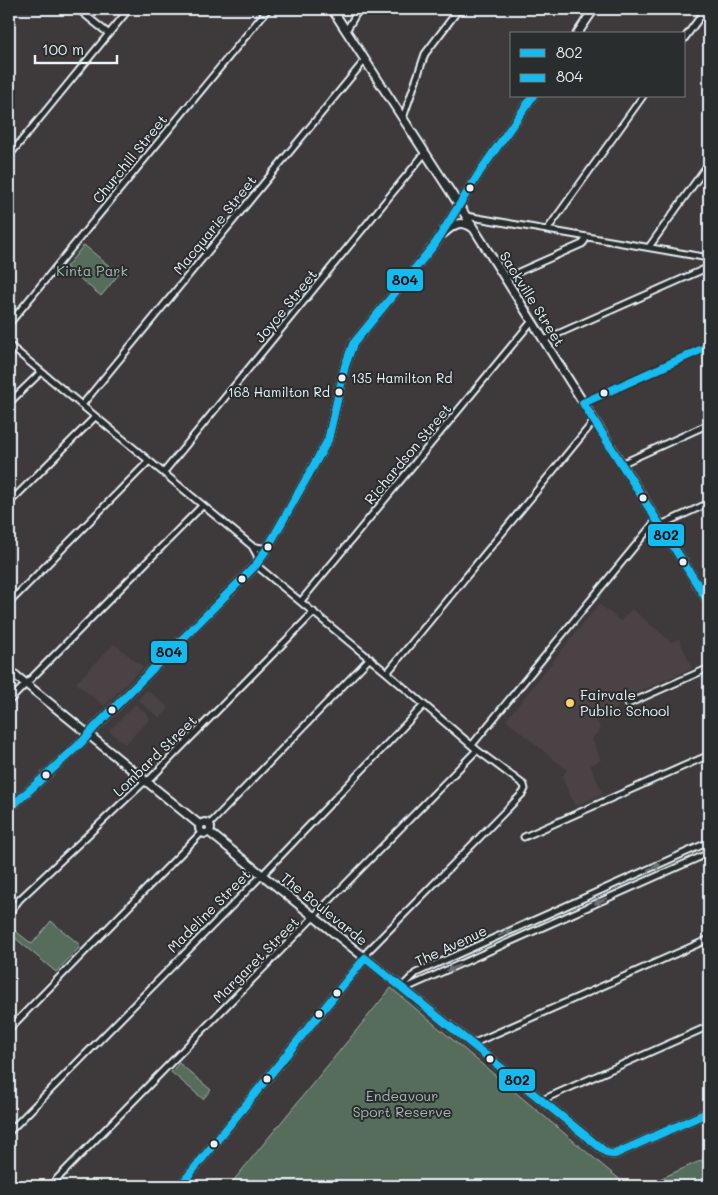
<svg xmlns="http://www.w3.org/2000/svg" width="718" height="1195" font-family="Mali,sans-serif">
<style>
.built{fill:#4c4344}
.park{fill:#556d5a;stroke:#9eafa9}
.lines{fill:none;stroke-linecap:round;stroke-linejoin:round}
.street-casing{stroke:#e8f1f8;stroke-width:9}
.secondary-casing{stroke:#e8f1f8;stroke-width:11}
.street{stroke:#2a2d2e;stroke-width:5}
.secondary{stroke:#2a2d2e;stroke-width:7}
.bus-1-casing{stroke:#2a2d2e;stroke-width:11}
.bus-2-casing{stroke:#2a2d2e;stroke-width:11}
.bus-1{stroke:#13bbf1;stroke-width:8}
.bus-2{stroke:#13bbf1;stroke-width:8}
.oneway{fill:#6c7275}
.bus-dot{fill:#e8f1f8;stroke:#2a2d2e;stroke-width:2}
.poi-dot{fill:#ffd166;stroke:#2a2d2e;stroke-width:2}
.labels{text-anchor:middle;stroke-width:4;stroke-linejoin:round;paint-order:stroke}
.bus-label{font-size:13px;fill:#e8f1f8;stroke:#2a2d2e;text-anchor:start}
.street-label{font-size:14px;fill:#e8f1f8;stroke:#2a2d2e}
.park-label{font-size:14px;fill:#a6b6b1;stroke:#2a2d2e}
.poi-label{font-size:14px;fill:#e8f1f8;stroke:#2a2d2e;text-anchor:start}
.line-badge{stroke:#2a2d2e;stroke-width:2}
.pale-badge-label{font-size:14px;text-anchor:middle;font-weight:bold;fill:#111}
</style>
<rect width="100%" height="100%" fill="#3e3a3b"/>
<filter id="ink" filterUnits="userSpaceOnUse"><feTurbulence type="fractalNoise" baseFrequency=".02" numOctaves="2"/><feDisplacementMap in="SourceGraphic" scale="10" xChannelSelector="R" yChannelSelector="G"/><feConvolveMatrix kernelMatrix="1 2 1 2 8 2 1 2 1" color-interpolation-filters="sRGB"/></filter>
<g filter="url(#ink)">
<path class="built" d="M599,604L620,621L632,609L670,641L669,643L679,639L692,668L626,697L615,710L596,719L600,729L592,739L601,760L590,765L603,794L575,806L562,777L567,770L506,720Z
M114,644L143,667L104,706L76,683Z
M147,690L169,708L160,718L138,700Z
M135,704L147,714L149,720L125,744L109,731Z"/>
<path class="park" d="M84,245L119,274L101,296L66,267Z
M51,921L80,945L78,949L56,972L9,933V926L32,944Z
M391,988L607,1169L628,1186H229Z
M179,1063L211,1090L203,1099L171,1072Z
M709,1157V1186H661L655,1181Z"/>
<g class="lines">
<defs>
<path id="street" d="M78,9L109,34
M346,31L359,9
M684,39L706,9
M403,118L425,54L459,9
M9,156L129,9
M466,216L709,258
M547,230L643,96
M649,247L709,163
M505,278L582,244L584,242L587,237
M9,324L268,9
M544,340L709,267
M9,345L252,546L261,548L268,547
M9,403L41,372
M583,403L709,346
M82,405L365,60
M621,464L709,424
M164,472L425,153
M9,503L95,417
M252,546L257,555L258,563
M256,565L387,673L477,750L524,785L525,789L523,793L373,946L367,952L365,958
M698,586L709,582
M301,601L532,321
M9,603L149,461
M387,673L594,421
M9,701L202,506
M628,704L709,668
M472,745L653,524L665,523L709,503
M209,825L370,658
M524,837L709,755
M9,913L20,899L142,784L151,778L314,612
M404,989L405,984L416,973L709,842
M404,989L709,853
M9,1029L201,833
M472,1044L709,939
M542,1100L709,1026
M9,1132L266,871L424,705
M50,1186L477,750"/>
<path id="secondary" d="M332,9L459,205L709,603
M577,34L594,9
M443,234C453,225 460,219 473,228
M9,670L200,825
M9,809L82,742L95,727L256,565L268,547L328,440L345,366L353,344L435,244L481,170L533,96
M199.5 828a5.5 5.5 0 1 1 11 0a5.5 5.5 0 1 1-11 0Z
M209,832L607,1153L611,1154H615L709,1112
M180,1186L365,958"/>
</defs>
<use href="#street" class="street-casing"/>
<use href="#secondary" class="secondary-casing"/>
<use href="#street" class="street"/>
<use href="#secondary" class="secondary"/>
<defs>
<path id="bus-1" d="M583,403L709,603
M583,403L709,346
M365,958L607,1153L611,1154
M611,1154H615L709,1112
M180,1186L365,958"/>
<path id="bus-2" d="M9,809L82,742L95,727L256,565L268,547L328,440L345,366L353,344L435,244L481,170L533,96"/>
</defs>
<use href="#bus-1" class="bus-1-casing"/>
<use href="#bus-2" class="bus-2-casing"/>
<use href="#bus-1" class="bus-1"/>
<use href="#bus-2" class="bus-2"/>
</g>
<defs><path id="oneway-solid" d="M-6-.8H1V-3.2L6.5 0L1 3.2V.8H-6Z" transform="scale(1.25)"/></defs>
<g class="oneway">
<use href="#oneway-solid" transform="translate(654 867) rotate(-24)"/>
<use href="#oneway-solid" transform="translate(601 901) rotate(156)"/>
<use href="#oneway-solid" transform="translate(505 933) rotate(-24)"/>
<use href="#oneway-solid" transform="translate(453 968) rotate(156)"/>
</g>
</g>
<g class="bus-dot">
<circle cx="470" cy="188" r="4.5"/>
<circle cx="342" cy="378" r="4.5"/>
<circle cx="339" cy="392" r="4.5"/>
<circle cx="604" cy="393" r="4.5"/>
<circle cx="643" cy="498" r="4.5"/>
<circle cx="268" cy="547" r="4.5"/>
<circle cx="683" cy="562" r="4.5"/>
<circle cx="242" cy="579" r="4.5"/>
<circle cx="112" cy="710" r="4.5"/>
<circle cx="46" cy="775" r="4.5"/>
<circle cx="337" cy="993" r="4.5"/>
<circle cx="319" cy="1014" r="4.5"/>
<circle cx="490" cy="1059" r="4.5"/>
<circle cx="267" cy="1079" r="4.5"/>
<circle cx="214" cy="1144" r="4.5"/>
</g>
<circle class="poi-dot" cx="570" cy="703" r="5"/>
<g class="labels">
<g class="bus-label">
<text x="351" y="383">135 Hamilton Rd</text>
<text x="330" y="397" text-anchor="end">168 Hamilton Rd</text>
</g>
<g class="street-label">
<text transform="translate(130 159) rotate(-51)" y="5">Churchill Street</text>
<text transform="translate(215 225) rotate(-51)" y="5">Macquarie Street</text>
<text transform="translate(532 299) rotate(58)" y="5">Sackville Street</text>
<text transform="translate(286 306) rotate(-51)" y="5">Joyce Street</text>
<text transform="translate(408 454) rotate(-50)" y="5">Richardson Street</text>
<text transform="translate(155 756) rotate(-44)" y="5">Lombard Street</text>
<text transform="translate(324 909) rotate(39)" y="5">The Boulevarde</text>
<text transform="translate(209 911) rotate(-45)" y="5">Madeline Street</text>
<text transform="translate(451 946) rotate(-25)" y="5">The Avenue</text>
<text transform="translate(256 960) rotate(-45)" y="5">Margaret Street</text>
</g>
<g class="park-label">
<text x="92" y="276">Kinta Park</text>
<text x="402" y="1101">Endeavour<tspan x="402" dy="16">Sport Reserve</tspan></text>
</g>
<g class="poi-label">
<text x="580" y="700">Fairvale<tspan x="580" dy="16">Public School</tspan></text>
</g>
</g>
<g class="line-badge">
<rect x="386" y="268" width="38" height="24" rx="5" fill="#13bbf1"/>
<rect x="647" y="523" width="38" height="24" rx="5" fill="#13bbf1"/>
<rect x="150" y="640" width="38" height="24" rx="5" fill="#13bbf1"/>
<rect x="498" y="1068" width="38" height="24" rx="5" fill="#13bbf1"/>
</g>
<g class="pale-badge-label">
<text x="405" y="285">804</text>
<text x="666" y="540">802</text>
<text x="169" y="657">804</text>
<text x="517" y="1085">802</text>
</g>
<rect width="718" height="1195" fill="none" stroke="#2a2d2e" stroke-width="30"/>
<rect x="15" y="15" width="688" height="1165" fill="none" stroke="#e8f1f8" stroke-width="2" filter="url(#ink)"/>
<rect x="510" y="32" width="175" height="65" fill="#2a2d2e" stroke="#767b7f"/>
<rect x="520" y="49" width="25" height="8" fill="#13bbf1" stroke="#767b7f"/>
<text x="556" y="58" font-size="15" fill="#e8f1f8">802</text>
<rect x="520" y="74" width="25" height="8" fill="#13bbf1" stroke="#767b7f"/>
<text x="556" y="82" font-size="15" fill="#e8f1f8">804</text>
<path d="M35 55v8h82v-8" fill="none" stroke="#e8f1f8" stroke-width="2.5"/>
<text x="42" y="55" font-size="15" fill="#e8f1f8" stroke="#2a2d2e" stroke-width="4" paint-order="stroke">100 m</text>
</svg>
